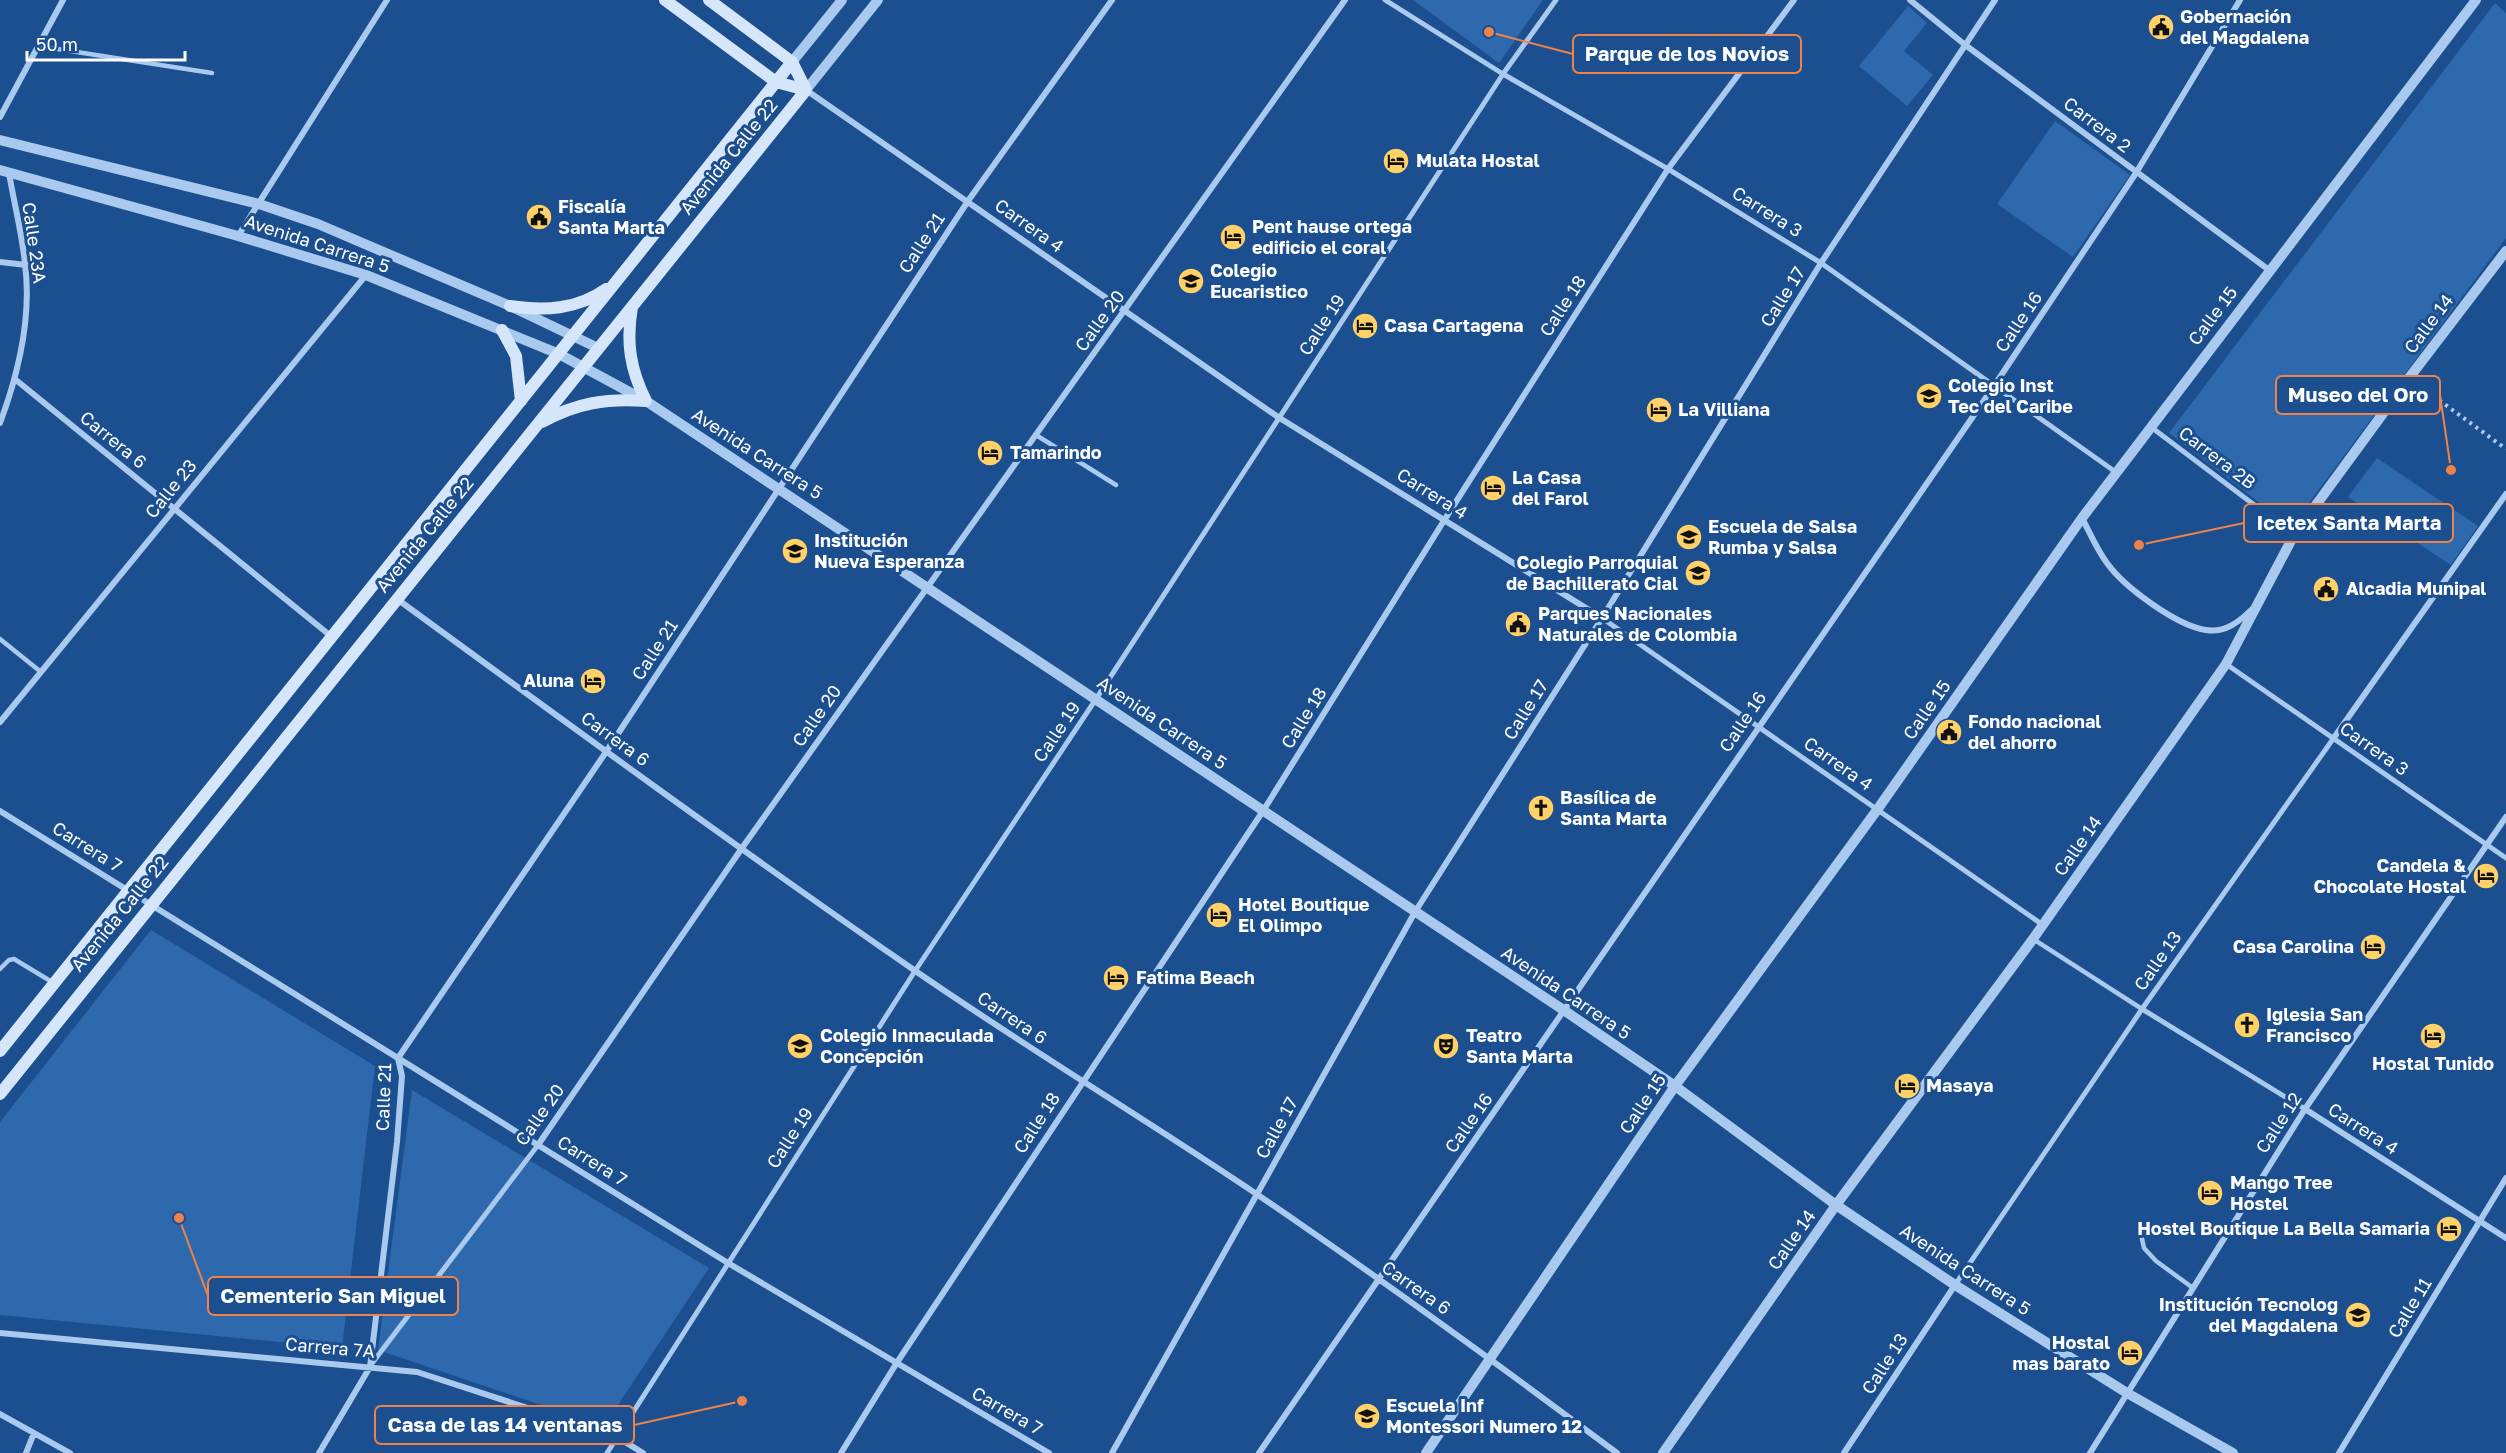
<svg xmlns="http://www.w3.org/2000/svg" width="2506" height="1453" font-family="'Golos Text',sans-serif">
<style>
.green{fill:#2e69ad}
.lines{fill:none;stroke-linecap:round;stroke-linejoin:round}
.path{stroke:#a9c9ee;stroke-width:4;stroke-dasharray:3 4.5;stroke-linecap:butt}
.service{stroke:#a9c9ee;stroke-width:4.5}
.pedestrian{stroke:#a9c9ee;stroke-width:5}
.minor{stroke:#a9c9ee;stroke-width:6}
.tertiary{stroke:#a9c9ee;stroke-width:10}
.secondary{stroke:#d6e6fa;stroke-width:12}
.labels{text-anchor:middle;stroke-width:6;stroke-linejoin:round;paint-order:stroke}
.poi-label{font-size:18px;font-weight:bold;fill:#fff;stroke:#1b4f8f;text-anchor:start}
.street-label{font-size:18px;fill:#fff;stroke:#1b4f8f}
.leader{fill:none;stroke:#ee8249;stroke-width:2}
.callout-dot{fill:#ee8249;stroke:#1b4f8f;stroke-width:2}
.callout{fill:#1b4f8f;stroke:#ee8249;stroke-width:2}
.callout-label{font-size:20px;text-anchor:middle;font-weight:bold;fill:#fff}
</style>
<rect width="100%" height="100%" fill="#1b4f8f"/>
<path class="green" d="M1413,0H1543L1499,63Z
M2495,3L2506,13V238L2291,527L2169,433Z
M1908,6L1927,23L1904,51L1933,75L1907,106L1859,66Z
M2055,121L2130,175L2073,257L1997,204Z
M2377,458L2478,526L2451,565L2348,497Z
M151,930L375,1066L342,1348L0,1315V1122Z
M412,1090L709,1268L604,1426L378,1350Z"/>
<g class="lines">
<path class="path" d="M2421,387L2506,449"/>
<path class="service" d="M38,46L212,73
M1036,435L1116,485
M0,639L41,672
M2033,939L2142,1009
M0,969L9,960L14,959L52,982
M2139,1225L2144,1248L2156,1261L2193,1288"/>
<path class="pedestrian" d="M1385,0L1503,74L1668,169L1821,263L2117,473
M2151,427L2294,535
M1602,618L2043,925
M2226,664L2506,858
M2142,1009L2305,1109
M1955,1285L2142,1009L2333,739
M370,1366L538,1145
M607,1453L915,971L1096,699L1503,74L1556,0"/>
<path class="minor" d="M1910,0L1964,44L2269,270
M806,90L1278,417L1602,618
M0,117L63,0
M238,236L387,0
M0,262L26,265
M16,380L332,637
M0,423C19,372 32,318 25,264C22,233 14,203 9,173
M2082,518C2090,533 2097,550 2107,563C2124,587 2177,626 2206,630C2225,633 2239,622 2251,610
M397,599C568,724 739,849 914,970C1027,1048 1145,1119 1258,1195C1380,1278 1499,1365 1617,1453
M0,722L366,275
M2333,739L2506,494
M0,811L728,1263L1049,1453
M2305,1109L2506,1238
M538,1145L742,848L1345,0
M0,1333L417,1372L617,1437L643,1453
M0,1414L70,1453
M26,1453L34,1433
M319,1453L370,1367L397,1142L402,1076L398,1058L606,752L968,201L1112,0
M841,1453L896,1364L1263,811L1445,519L1668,169L1794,0
M1112,1453L1415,912L1602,618L1821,263L1995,0
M1259,1453L1994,386L2136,173L2240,0
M1844,1453L1955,1285
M2090,1453L2305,1109L2506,817
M2339,1453L2506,1178"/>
<path class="tertiary" d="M792,62L842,0
M806,90L878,0
M0,140L259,204L318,224L510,306L598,348
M0,170L238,236L366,275L559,354L646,401L1565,1011L1675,1086L1836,1205L1955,1285L2127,1393L2233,1453
M1426,1453L1675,1086L1877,810L2082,518L2476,0
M1663,1453L1836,1205L2033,939L2226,664L2294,535L2409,378L2506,251"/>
<path class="secondary" d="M665,0L776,82L806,90
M709,0L792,62L806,90
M510,306C544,311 577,310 606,289
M502,330L516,356L521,401
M542,422C576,403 607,398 646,401C630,369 626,342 632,307
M0,1051L792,62
M0,1094L806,90"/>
</g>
<defs>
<symbol id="civic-disc" viewBox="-11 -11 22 22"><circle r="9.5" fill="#ffd166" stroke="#1b4f8f"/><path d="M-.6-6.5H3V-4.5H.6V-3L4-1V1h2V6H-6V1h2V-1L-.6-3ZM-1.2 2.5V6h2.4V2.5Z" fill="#111"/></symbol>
<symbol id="hotel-disc" viewBox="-11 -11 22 22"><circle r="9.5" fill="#ffd166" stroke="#1b4f8f"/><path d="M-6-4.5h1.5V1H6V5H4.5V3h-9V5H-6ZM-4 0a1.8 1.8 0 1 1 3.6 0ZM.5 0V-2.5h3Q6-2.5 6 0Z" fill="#111"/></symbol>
<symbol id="school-disc" viewBox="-11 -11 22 22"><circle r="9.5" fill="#ffd166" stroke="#1b4f8f"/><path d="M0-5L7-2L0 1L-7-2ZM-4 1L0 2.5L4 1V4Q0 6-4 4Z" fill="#111"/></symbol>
<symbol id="church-disc" viewBox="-11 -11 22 22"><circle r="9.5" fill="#ffd166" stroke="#1b4f8f"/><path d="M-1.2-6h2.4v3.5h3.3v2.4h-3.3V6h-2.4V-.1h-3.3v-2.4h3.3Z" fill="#111"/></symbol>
<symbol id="theatre-disc" viewBox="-11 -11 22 22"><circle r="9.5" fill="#ffd166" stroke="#1b4f8f"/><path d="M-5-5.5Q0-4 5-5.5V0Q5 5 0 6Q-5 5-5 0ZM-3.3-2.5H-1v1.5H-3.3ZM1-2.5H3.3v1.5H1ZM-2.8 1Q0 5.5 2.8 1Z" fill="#111"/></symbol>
</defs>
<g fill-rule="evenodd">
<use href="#civic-disc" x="2146" y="12" width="30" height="30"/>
<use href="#hotel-disc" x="1381" y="146" width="30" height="30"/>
<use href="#civic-disc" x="524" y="202" width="30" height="30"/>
<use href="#hotel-disc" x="1218" y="222" width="30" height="30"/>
<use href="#school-disc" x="1176" y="266" width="30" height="30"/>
<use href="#hotel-disc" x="1350" y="311" width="30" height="30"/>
<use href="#school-disc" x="1914" y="381" width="30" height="30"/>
<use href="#hotel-disc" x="1644" y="395" width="30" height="30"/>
<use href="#hotel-disc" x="975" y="438" width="30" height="30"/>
<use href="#hotel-disc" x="1478" y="473" width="30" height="30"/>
<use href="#school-disc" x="1674" y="522" width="30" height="30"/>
<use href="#school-disc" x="780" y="536" width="30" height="30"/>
<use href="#school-disc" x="1683" y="558" width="30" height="30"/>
<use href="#civic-disc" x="2311" y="574" width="30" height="30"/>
<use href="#civic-disc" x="1503" y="609" width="30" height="30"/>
<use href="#hotel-disc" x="578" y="666" width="30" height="30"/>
<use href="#civic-disc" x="1934" y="717" width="30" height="30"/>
<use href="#church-disc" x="1526" y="793" width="30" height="30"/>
<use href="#hotel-disc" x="2471" y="861" width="30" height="30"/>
<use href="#hotel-disc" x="1204" y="900" width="30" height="30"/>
<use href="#hotel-disc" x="2358" y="932" width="30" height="30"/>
<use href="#hotel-disc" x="1101" y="963" width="30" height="30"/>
<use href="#church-disc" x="2232" y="1010" width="30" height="30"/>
<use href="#hotel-disc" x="2418" y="1021" width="30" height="30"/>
<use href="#school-disc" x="785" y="1031" width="30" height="30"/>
<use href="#theatre-disc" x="1431" y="1031" width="30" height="30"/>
<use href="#hotel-disc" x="1892" y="1071" width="30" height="30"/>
<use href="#hotel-disc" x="2195" y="1178" width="30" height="30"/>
<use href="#hotel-disc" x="2434" y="1214" width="30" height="30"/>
<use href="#school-disc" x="2343" y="1300" width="30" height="30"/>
<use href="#hotel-disc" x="2115" y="1338" width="30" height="30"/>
<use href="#school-disc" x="1352" y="1401" width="30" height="30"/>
</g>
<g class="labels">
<g class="poi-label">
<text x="2180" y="23">Gobernación<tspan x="2180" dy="21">del Magdalena</tspan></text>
<text x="1416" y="167">Mulata Hostal</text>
<text x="558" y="213">Fiscalía<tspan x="558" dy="21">Santa Marta</tspan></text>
<text x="1252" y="233">Pent hause ortega<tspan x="1252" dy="21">edificio el coral</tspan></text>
<text x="1210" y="277">Colegio<tspan x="1210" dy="21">Eucaristico</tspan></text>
<text x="1384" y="332">Casa Cartagena</text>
<text x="1948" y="392">Colegio Inst<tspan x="1948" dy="21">Tec del Caribe</tspan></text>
<text x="1678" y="416">La Villiana</text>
<text x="1010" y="459">Tamarindo</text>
<text x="1512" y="484">La Casa<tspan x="1512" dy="21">del Farol</tspan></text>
<text x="1708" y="533">Escuela de Salsa<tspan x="1708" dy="21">Rumba y Salsa</tspan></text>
<text x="814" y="547">Institución<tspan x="814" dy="21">Nueva Esperanza</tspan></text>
<text x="1678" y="569" text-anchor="end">Colegio Parroquial<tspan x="1678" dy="21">de Bachillerato Cial</tspan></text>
<text x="2346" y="595">Alcadia Munipal</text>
<text x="1538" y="620">Parques Nacionales<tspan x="1538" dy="21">Naturales de Colombia</tspan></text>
<text x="574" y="687" text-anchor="end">Aluna</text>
<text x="1968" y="728">Fondo nacional<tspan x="1968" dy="21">del ahorro</tspan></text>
<text x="1560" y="804">Basílica de<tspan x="1560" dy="21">Santa Marta</tspan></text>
<text x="2466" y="872" text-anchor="end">Candela &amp;<tspan x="2466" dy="21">Chocolate Hostal</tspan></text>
<text x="1238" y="911">Hotel Boutique<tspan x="1238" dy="21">El Olimpo</tspan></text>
<text x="2354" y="953" text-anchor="end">Casa Carolina</text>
<text x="1136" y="984">Fatima Beach</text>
<text x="2266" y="1021">Iglesia San<tspan x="2266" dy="21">Francisco</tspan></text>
<text x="820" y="1042">Colegio Inmaculada<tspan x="820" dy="21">Concepción</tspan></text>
<text x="1466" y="1042">Teatro<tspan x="1466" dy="21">Santa Marta</tspan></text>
<text x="2433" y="1070" text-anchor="middle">Hostal Tunido</text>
<text x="1926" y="1092">Masaya</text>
<text x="2230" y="1189">Mango Tree<tspan x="2230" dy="21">Hostel</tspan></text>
<text x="2430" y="1235" text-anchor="end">Hostel Boutique La Bella Samaria</text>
<text x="2338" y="1311" text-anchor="end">Institución Tecnolog<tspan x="2338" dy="21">del Magdalena</tspan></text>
<text x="2110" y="1349" text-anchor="end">Hostal<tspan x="2110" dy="21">mas barato</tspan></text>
<text x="1386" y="1412">Escuela Inf<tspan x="1386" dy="21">Montessori Numero 12</tspan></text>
</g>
<g class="street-label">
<text transform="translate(2097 125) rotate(37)" y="6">Carrera 2</text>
<text transform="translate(729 157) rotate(-51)" y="6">Avenida Calle 22</text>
<text transform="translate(1767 212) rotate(32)" y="6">Carrera 3</text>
<text transform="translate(1029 226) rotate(35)" y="6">Carrera 4</text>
<text transform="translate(34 243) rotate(82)" y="6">Calle 23A</text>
<text transform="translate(922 243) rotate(-57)" y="6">Calle 21</text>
<text transform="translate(317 244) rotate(18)" y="6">Avenida Carrera 5</text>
<text transform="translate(1783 297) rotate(-58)" y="6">Calle 17</text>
<text transform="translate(1563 306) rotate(-57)" y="6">Calle 18</text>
<text transform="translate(2213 316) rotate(-53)" y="6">Calle 15</text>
<text transform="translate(1100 321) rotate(-54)" y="6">Calle 20</text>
<text transform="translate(2019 322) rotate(-56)" y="6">Calle 16</text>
<text transform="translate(2429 324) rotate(-53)" y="6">Calle 14</text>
<text transform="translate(1322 325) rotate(-57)" y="6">Calle 19</text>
<text transform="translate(113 440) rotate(39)" y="6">Carrera 6</text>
<text transform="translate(757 454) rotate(33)" y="6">Avenida Carrera 5</text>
<text transform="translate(2217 458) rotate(37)" y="6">Carrera 2B</text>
<text transform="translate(171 489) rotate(-51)" y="6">Calle 23</text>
<text transform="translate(1432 494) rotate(32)" y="6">Carrera 4</text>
<text transform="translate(425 535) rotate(-51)" y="6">Avenida Calle 22</text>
<text transform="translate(655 650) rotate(-57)" y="6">Calle 21</text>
<text transform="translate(1526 710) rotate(-58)" y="6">Calle 17</text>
<text transform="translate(1927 710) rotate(-55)" y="6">Calle 15</text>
<text transform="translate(817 716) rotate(-55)" y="6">Calle 20</text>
<text transform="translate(1304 718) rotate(-58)" y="6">Calle 18</text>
<text transform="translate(1743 722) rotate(-56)" y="6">Calle 16</text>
<text transform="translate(1162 723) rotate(34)" y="6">Avenida Carrera 5</text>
<text transform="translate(1057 732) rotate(-56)" y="6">Calle 19</text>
<text transform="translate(615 739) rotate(36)" y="6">Carrera 6</text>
<text transform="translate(2374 749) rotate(35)" y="6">Carrera 3</text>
<text transform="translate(1838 764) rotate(35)" y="6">Carrera 4</text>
<text transform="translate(2078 846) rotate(-55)" y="6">Calle 14</text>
<text transform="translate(87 847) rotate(32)" y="6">Carrera 7</text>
<text transform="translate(120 914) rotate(-51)" y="6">Avenida Calle 22</text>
<text transform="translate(2158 961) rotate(-55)" y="6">Calle 13</text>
<text transform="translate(1566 993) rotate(34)" y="6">Avenida Carrera 5</text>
<text transform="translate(1012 1018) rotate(34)" y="6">Carrera 6</text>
<text transform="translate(384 1097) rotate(-88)" y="6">Calle 21</text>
<text transform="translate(1643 1104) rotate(-56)" y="6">Calle 15</text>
<text transform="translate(540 1115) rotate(-55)" y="6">Calle 20</text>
<text transform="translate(1037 1123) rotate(-57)" y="6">Calle 18</text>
<text transform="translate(1469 1123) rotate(-55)" y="6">Calle 16</text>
<text transform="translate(2279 1123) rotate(-57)" y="6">Calle 12</text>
<text transform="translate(1277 1128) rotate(-61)" y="6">Calle 17</text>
<text transform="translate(2363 1129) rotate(33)" y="6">Carrera 4</text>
<text transform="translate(790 1138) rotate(-57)" y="6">Calle 19</text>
<text transform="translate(592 1161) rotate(32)" y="6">Carrera 7</text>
<text transform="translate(1792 1240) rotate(-55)" y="6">Calle 14</text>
<text transform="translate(1965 1270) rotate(33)" y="6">Avenida Carrera 5</text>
<text transform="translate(1416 1288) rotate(35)" y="6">Carrera 6</text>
<text transform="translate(2410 1308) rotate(-59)" y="6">Calle 11</text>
<text transform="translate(330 1348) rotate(5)" y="6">Carrera 7A</text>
<text transform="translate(1885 1364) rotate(-57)" y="6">Calle 13</text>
<text transform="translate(1007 1411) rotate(30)" y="6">Carrera 7</text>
</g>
</g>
<path class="leader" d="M1489 32L1573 54M2451 470L2440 395M2139 545L2244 523M179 1218L208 1296M742 1401L634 1425"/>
<g class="callout-dot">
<circle cx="1489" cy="32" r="6"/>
<circle cx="2451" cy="470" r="6"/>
<circle cx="2139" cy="545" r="6"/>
<circle cx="179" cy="1218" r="6"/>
<circle cx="742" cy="1401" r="6"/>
</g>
<g class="callout">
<rect x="1573" y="35" width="228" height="38" rx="6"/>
<rect x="2276" y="376" width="164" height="38" rx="6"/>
<rect x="2244" y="504" width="209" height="38" rx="6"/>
<rect x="208" y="1277" width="250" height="38" rx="6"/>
<rect x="375" y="1406" width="259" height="38" rx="6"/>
</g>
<g class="callout-label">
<text x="1687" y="61">Parque de los Novios</text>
<text x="2358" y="402">Museo del Oro</text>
<text x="2349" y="530">Icetex Santa Marta</text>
<text x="333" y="1303">Cementerio San Miguel</text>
<text x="505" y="1432">Casa de las 14 ventanas</text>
</g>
<path d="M27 51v9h158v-9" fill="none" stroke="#ffffff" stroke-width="3"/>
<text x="36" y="51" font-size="18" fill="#ffffff" stroke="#1b4f8f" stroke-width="4.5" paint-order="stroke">50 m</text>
</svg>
